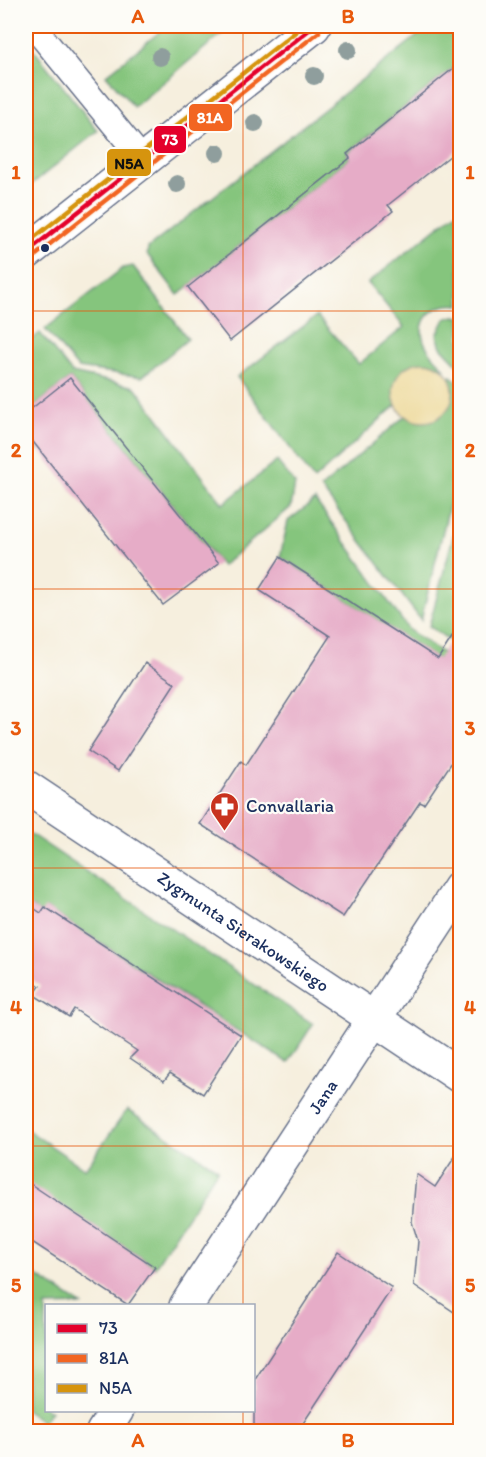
<svg xmlns="http://www.w3.org/2000/svg" width="486" height="1457" font-family="Itim,sans-serif">
<style>
.green{fill:#85c57d;stroke:#507a6e;stroke-width:1.5}
.sand{fill:#eeda9e;stroke:#84847e;stroke-width:1.5}
.building{fill:#e6acc7}
.lines{fill:none;stroke-linecap:round;stroke-linejoin:round}
.service-casing{stroke:#68728b;stroke-width:27}
.minor-casing{stroke:#68728b;stroke-width:36}
.tertiary-casing{stroke:#68728b;stroke-width:36}
.service{stroke:#fff;stroke-width:24}
.minor{stroke:#fff;stroke-width:33}
.tertiary{stroke:#fff;stroke-width:33}
.bus-1-casing{stroke:#fdfcf7;stroke-width:9}
.bus-2-casing{stroke:#fdfcf7;stroke-width:9}
.bus-3-casing{stroke:#fdfcf7;stroke-width:9}
.bus-1{stroke:#e4002b;stroke-width:4.5}
.bus-2{stroke:#f26522;stroke-width:4.5}
.bus-3{stroke:#d6940e;stroke-width:4.5}
.tree{fill:#8f9e9d}
.grid{fill:none;stroke:#e8590c;stroke-width:1.5;stroke-opacity:0.55}
.bus-dot{fill:#1b2f5e;stroke:#fdfcf7;stroke-width:2}
.labels{text-anchor:middle;stroke-width:4.5;stroke-linejoin:round;paint-order:stroke}
.poi-label{font-size:18px;fill:#1b2f5e;stroke:#fdfcf7;text-anchor:start}
.street-label{font-size:18px;fill:#1b2f5e;stroke:#fdfcf7}
.line-badge{stroke:#fdfcf7;stroke-width:2}
.badge-label{font-size:16px;text-anchor:middle;font-weight:bold;fill:#fff}
.pale-badge-label{font-size:16px;text-anchor:middle;font-weight:bold;fill:#111}
.neatline{fill:none;stroke:#e8590c;stroke-width:2}
.grid-label{font-size:20px;text-anchor:middle;font-weight:bold;fill:#e8590c}
</style>
<rect width="100%" height="100%" fill="#fdfcf7"/>
<filter id="ink" filterUnits="userSpaceOnUse"><feTurbulence type="fractalNoise" baseFrequency=".0167" numOctaves="2"/><feDisplacementMap in="SourceGraphic" scale="12" xChannelSelector="R" yChannelSelector="G"/><feConvolveMatrix kernelMatrix="1 2 1 2 8 2 1 2 1" color-interpolation-filters="sRGB"/></filter>
<filter id="wash" filterUnits="userSpaceOnUse"><feTurbulence type="fractalNoise" baseFrequency=".008" numOctaves="4" result="noise"/><feDisplacementMap in="SourceGraphic" scale="24" xChannelSelector="R" yChannelSelector="G"/><feGaussianBlur stdDeviation="1.35" result="paint"/><feColorMatrix in="noise" values="0 0 0 0 0 0 0 0 0 0 0 0 0 0 0 0 0 1.4 0 .05"/><feComposite in="paint" operator="in"/></filter>
<g filter="url(#wash)">
<rect width="100%" height="100%" fill="#f6efde"/>
<path class="green" d="M167,26H231L134,107L106,75Z
M430,26H460V63L347,153L350,158L178,295L147,254L148,248Z
M26,40L98,131L26,189Z
M458,211L460,305C433,301 411,323 428,349C432,356 439,362 444,368L433,364L394,399L396,405L314,480L237,377L317,316L359,364L404,327L368,283Z
M133,266L188,339L142,377L78,368L45,329L123,268Z
M454,316L460,317V367L441,347L437,335L445,319Z
M40,333L72,373L135,387L223,504L277,461L295,484L291,507L222,566L70,378L26,413V344Z
M451,376L460,385V462L421,620L321,488L405,416L410,419L452,385L449,377Z
M26,433L39,449L26,460Z
M315,500L409,630L460,665V674L280,557L288,521Z
M460,511V625L450,641L429,626Z
M26,831L313,1024L288,1063L46,908L41,913L26,903Z
M127,1110L218,1169L155,1267L26,1182V1129L85,1169Z
M26,1269L82,1305L46,1306V1410L51,1411L43,1422L26,1410Z"/>
<path class="sand" d="M393 392a30 30 0 1 1 60 0a30 30 0 1 1-60 0Z"/>
<g id="blocks">
<path class="building" d="M460,63V148L388,205L393,211L230,341L188,287L350,158L347,154Z
M70,378L219,563L163,605L26,433V413Z
M280,557L438,659L460,625V750L424,804L420,802L343,917L200,824L241,761L246,765L330,636L259,590Z
M145,663L175,683L118,771L88,751Z
M26,903L41,913L45,907L241,1035L203,1094L170,1073L164,1081L130,1058L137,1051L74,1009L69,1017L34,995L40,986L26,976Z
M460,1149V1316L414,1285L418,1241L412,1222L416,1174L435,1187Z
M26,1181L155,1267L128,1305L26,1238Z
M338,1252L392,1288L298,1431H254V1381Z"/>
</g>
</g>
<g filter="url(#ink)">
<use href="#blocks" fill-opacity="0" stroke="#68728b" stroke-width="1.5"/>
<g class="lines">
<defs>
<path id="service" d="M33,26L143,160"/>
<g id="minor">
<path id="s1" d="M26,787L460,1076"/>
<path id="s2" d="M186,1306L460,888"/>
<path d="M103,1432L117,1410"/>
</g>
<path id="tertiary" d="M26,253L314,26"/>
</defs>
<use href="#service" class="service-casing"/>
<use href="#minor" class="minor-casing"/>
<use href="#tertiary" class="tertiary-casing"/>
<use href="#service" class="service"/>
<use href="#minor" class="minor"/>
<use href="#tertiary" class="tertiary"/>
<defs>
<path id="bus-1" d="M26,253L314,26"/>
<path id="bus-2" d="M31,259L319,32"/>
<path id="bus-3" d="M26,244L303,26"/>
</defs>
<use href="#bus-1" class="bus-1-casing"/>
<use href="#bus-2" class="bus-2-casing"/>
<use href="#bus-3" class="bus-3-casing"/>
<use href="#bus-1" class="bus-1"/>
<use href="#bus-2" class="bus-2"/>
<use href="#bus-3" class="bus-3"/>
</g>
<g class="tree">
<circle cx="348" cy="50" r="9"/>
<circle cx="160" cy="57" r="9"/>
<circle cx="314" cy="76" r="9"/>
<circle cx="255" cy="123" r="9"/>
<circle cx="217" cy="153" r="9"/>
<circle cx="177" cy="184" r="9"/>
</g>
</g>
<path class="grid" d="M243,26V1306M26,311H460M26,589H460M26,868H460M26,1146H460M243,1410V1432"/>
<defs>
<symbol id="pharmacy-pin" viewBox="-11 -11 22 30"><path d="M0 17L-7.5 6A9.5 9.5 0 1 1 7.5 6Z" fill="#c8321e" stroke="#fdfcf7"/><path d="M-2-6h4v4h4v4h-4v4h-4v-4h-4v-4h4Z" fill="#fff"/></symbol>
</defs>
<g fill-rule="evenodd">
<use href="#pharmacy-pin" x="208" y="790" width="33" height="45"/>
</g>
<circle class="bus-dot" cx="45" cy="248" r="5"/>
<g class="labels">
<g class="poi-label">
<text x="246" y="812">Convallaria</text>
</g>
<g class="street-label">
<text dy="6" stroke="none"><textPath href="#s1" startOffset="261">Zygmunta Sierakowskiego</textPath></text>
<text dy="6" stroke="none"><textPath href="#s2" startOffset="250">Jana</textPath></text>
</g>
</g>
<g class="line-badge">
<rect x="188" y="103" width="45" height="29" rx="6" fill="#f26522"/>
<rect x="153" y="125" width="34" height="29" rx="6" fill="#e4002b"/>
<rect x="106" y="148" width="46" height="29" rx="6" fill="#d6940e"/>
</g>
<g class="badge-label">
<text x="210" y="123">81A</text>
<text x="170" y="145">73</text>
</g>
<g class="pale-badge-label">
<text x="129" y="169">N5A</text>
</g>
<rect width="486" height="1457" fill="none" stroke="#fdfcf7" stroke-width="66"/>
<rect x="45" y="1304" width="210" height="108" fill="#fdfcf7" stroke="#a3aaba" stroke-width="1.5"/>
<rect x="57" y="1324" width="30" height="9" fill="#e4002b" stroke="#a3aaba" stroke-width="1.5"/>
<text x="99" y="1334" font-size="18" fill="#1b2f5e">73</text>
<rect x="57" y="1354" width="30" height="9" fill="#f26522" stroke="#a3aaba" stroke-width="1.5"/>
<text x="99" y="1364" font-size="18" fill="#1b2f5e">81A</text>
<rect x="57" y="1384" width="30" height="9" fill="#d6940e" stroke="#a3aaba" stroke-width="1.5"/>
<text x="99" y="1394" font-size="18" fill="#1b2f5e">N5A</text>
<rect x="33" y="33" width="420" height="1391" class="neatline"/>
<g class="grid-label">
<text x="138" y="23">A</text>
<text x="348" y="23">B</text>
<text x="16" y="179">1</text>
<text x="470" y="179">1</text>
<text x="16" y="457">2</text>
<text x="470" y="457">2</text>
<text x="16" y="735">3</text>
<text x="470" y="735">3</text>
<text x="16" y="1014">4</text>
<text x="470" y="1014">4</text>
<text x="16" y="1292">5</text>
<text x="470" y="1292">5</text>
<text x="138" y="1447">A</text>
<text x="348" y="1447">B</text>
</g>
</svg>
